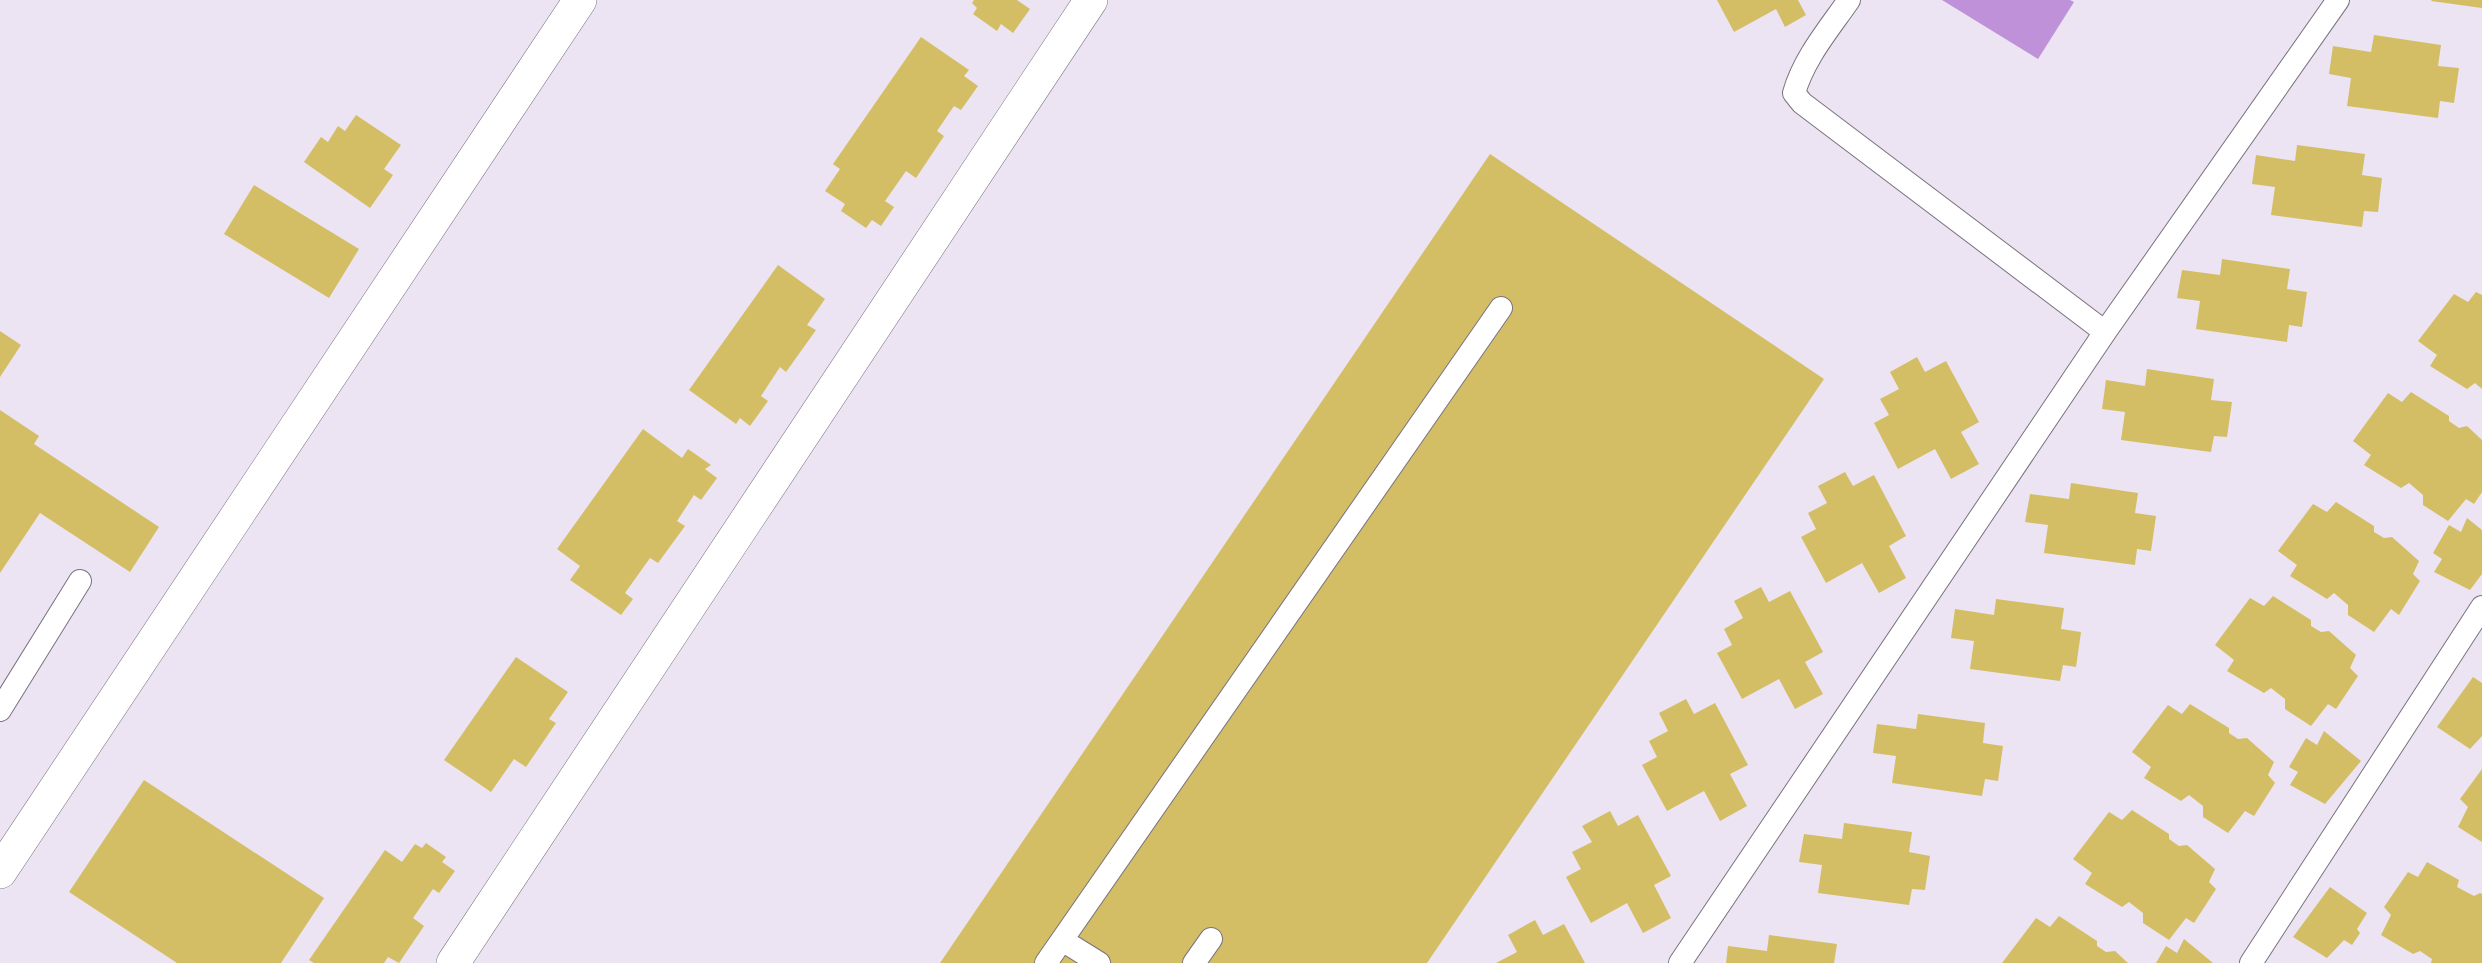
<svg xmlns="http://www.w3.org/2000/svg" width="2482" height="963" font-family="Figtree,sans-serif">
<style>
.water{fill:#be91d9}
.building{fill:#d4be65}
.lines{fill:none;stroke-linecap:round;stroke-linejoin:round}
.lane-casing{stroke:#7a727f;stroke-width:24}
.street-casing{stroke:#7a727f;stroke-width:34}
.lane{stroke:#fff;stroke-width:22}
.street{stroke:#fff;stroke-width:33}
</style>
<rect width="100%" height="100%" fill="#ece4f2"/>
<path class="water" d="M1942,0H2070L2074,2L2038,59Z"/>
<path class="building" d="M974,0H1017L1030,9L1013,33L1001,24L997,31L973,14L977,8L972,3Z
M1717,0H1798L1806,15L1785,27L1776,9L1734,32Z
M2432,0H2482V8L2431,1Z
M2374,35L2441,45L2438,66L2459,68L2454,103L2440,101L2438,118L2347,106L2351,78L2329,74L2333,46L2371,52Z
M921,37L969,70L964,76L978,86L961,110L954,106L937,131L944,136L916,178L906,171L885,201L894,207L881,226L872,220L866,228L841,211L845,204L825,191L840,169L833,164Z
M356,115L401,145L384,169L393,175L370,208L304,162L321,137L328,142L338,126L345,131Z
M2297,145L2365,154L2362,175L2382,178L2378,212L2364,211L2362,227L2271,215L2275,187L2252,184L2256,155L2295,161Z
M1490,154L1824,379L1427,963H940Z
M254,185L359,249L329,298L224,234Z
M2222,259L2290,269L2287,289L2307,292L2302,327L2289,325L2287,342L2196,329L2200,301L2177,298L2182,270L2220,275Z
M778,265L825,299L807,325L816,330L786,372L780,367L761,396L768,401L750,426L740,418L736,424L689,390Z
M2476,292L2482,295V389L2475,383L2467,389L2430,366L2437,355L2418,341L2454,294L2468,302Z
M0,331L21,345L0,377Z
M1917,357L1925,372L1946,361L1979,422L1961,432L1979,464L1951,479L1935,449L1898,469L1874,423L1889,415L1880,399L1899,389L1890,372Z
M2147,369L2214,379L2211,400L2232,402L2227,437L2214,436L2211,452L2121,440L2125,412L2102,409L2106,380L2145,386Z
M2411,392L2449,416V421L2459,428L2467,426L2482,440V492L2474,504L2466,499L2448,521L2423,505V495L2409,483L2401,488L2364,465L2371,455L2353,441L2388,393L2402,402Z
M0,410L39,436L34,444L159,527L130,572L40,513L0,573Z
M643,429L682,458L688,449L711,465L705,469L717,478L701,500L694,495L677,521L685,526L658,563L650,558L625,593L633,599L621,615L570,580L580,566L557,549Z
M1845,472L1853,486L1874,475L1906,536L1889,546L1906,578L1879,593L1862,563L1826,583L1801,537L1816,529L1808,513L1827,503L1818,486Z
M2071,483L2138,493L2135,513L2156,516L2151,551L2137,549L2135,565L2044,553L2048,525L2025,522L2030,494L2069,499Z
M2336,502L2374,526V532L2384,538L2392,537L2419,561L2413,574L2420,581L2399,615L2391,609L2374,632L2348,615V605L2334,593L2327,599L2290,576L2297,565L2278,551L2313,504L2327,512Z
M2467,518L2482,530V574L2470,590L2434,572L2442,559L2433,553L2449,525L2461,532Z
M1761,587L1769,602L1790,591L1823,652L1805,662L1823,694L1795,709L1779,679L1742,699L1717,653L1732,645L1724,629L1743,618L1734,601Z
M2273,596L2311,620V626L2321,632L2329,631L2356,655L2350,668L2358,676L2336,709L2328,704L2311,726L2285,709V699L2271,688L2264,693L2227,671L2234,660L2215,645L2250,598L2264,606Z
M1996,599L2064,608L2061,629L2081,632L2076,667L2063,665L2060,681L1970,669L1974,641L1951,638L1955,609L1994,615Z
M516,657L568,692L549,719L556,723L526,767L514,759L491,792L444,760Z
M2473,677L2482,683V736L2470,749L2437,727Z
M1686,699L1694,714L1715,703L1748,765L1730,774L1747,806L1720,821L1704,791L1667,811L1642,765L1657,757L1649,741L1668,731L1659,713Z
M2190,704L2229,728V733L2238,739L2247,738L2274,762L2268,775L2275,783L2254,816L2245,811L2228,833L2203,817V806L2189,795L2181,801L2144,778L2151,767L2132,752L2168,705L2182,714Z
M1918,714L1985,723L1983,743L2003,746L1998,781L1985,779L1982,796L1892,783L1896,756L1873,753L1877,724L1916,729Z
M2324,731L2361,761L2325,804L2290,785L2298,772L2289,767L2306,738L2317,745Z
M2482,769V842L2458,827L2468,807L2460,799Z
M144,780L324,898L281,963H177L69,892Z
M2132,810L2169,834V839L2179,846L2187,845L2215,869L2209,882L2216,889L2194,923L2186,918L2169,940L2143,923V913L2129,902L2122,907L2085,884L2092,873L2073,859L2109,812L2122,820Z
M1610,811L1618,826L1638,815L1671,876L1654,885L1671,918L1643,933L1627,903L1591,923L1566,877L1581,869L1572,852L1592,842L1582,826Z
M1844,823L1912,832L1909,852L1930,856L1925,890L1912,889L1909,905L1818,893L1822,865L1799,862L1804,834L1842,839Z
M426,843L446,857L442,862L455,871L439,893L433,889L413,918L424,926L399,963L388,957L384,963H314L309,960L385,850L402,862L415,844L422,848Z
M2427,862L2459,880L2457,887L2474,896L2480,893L2482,894V963H2431L2432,959L2420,951L2413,954L2381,935L2391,915L2384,907L2408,872L2418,877Z
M2330,887L2367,913L2357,929L2360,933L2352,945L2344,940L2327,958L2293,937Z
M2059,916L2097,941V946L2106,952L2115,951L2128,963H2002L2036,918L2050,927Z
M1535,920L1543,935L1564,924L1585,963H1496L1517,952L1508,935Z
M1769,935L1837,944L1834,963H1726L1728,946L1767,951Z
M2184,939L2213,963H2156L2166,946L2177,953Z"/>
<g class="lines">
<defs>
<path id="lane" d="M1849,0C1829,29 1804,58 1794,93L1802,103L2105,332
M0,710L80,581
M1062,940L1099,963
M1046,963L1501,308
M1194,963L1211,939
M1680,963L2105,332L2338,0
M2251,963L2482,607"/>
<path id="street" d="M0,872L580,0
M453,963L1091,0"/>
</defs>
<use href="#lane" class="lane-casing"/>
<use href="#street" class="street-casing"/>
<use href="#lane" class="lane"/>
<use href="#street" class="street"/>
</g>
</svg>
